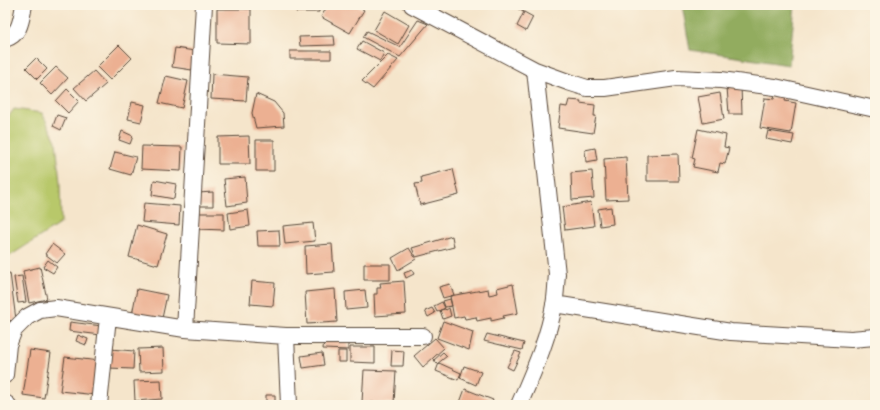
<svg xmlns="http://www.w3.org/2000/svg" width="880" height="410" font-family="'Patrick Hand',sans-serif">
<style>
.green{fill:#b8c86b;stroke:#7a7944}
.forest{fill:#92ac5f;stroke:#666b3e}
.building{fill:#ecb092}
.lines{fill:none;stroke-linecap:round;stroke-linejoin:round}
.street-casing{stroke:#574638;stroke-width:18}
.street{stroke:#fff;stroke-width:16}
</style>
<rect width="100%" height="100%" fill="#fcf5e5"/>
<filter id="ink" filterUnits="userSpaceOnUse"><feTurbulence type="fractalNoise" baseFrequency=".025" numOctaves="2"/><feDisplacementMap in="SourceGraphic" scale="8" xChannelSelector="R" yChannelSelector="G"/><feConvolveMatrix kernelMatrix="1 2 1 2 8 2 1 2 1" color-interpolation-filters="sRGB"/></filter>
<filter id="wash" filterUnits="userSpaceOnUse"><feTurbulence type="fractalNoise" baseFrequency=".012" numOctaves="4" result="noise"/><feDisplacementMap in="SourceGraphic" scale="16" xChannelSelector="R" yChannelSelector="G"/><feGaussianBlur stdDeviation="0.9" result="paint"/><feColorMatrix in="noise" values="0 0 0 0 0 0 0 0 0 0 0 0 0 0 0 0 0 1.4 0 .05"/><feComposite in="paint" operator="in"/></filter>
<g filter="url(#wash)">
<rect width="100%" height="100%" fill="#f5e5cb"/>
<path class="green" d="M14,109L42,113L56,141L60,183L61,223L5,259V121Z"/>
<path class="forest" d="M682,5H795L789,65L690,50Z"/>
<g id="blocks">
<path class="building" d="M296,5H319V12H296Z
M328,5H356L364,10L350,33L321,17Z
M513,5H528L523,12Z
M217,9H251V44L217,43Z
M385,11L409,25L398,44L374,30Z
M524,12L533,17L526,31L517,26Z
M418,20L428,24L400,57L363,37L367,31L400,47Z
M334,36L335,45L300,46L299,37Z
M362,41L384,53L380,61L357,49Z
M119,45L132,58L110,80L97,67Z
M175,48L195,51L192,70L172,67Z
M290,51H331V59H290Z
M388,55L398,60L373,89L362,81Z
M36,58L47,69L37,79L26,68Z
M56,67L68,78L52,95L40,83Z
M94,71L106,84L86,101L74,88Z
M212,74L248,77L246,101L211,99Z
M166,76L188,81L182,108L159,103Z
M741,86L742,114H729L727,87Z
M67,89L79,101L68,113L56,101Z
M720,93L724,119L703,123L698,97Z
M256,94L274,102L283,113L284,126L256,128L252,113Z
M775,95L786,97L785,101L796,103L791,133L760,128L765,98L774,99Z
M569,100L581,101L580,103L595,105L594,116H596L593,133L558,128L561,106L567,107Z
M132,102L145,105L141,122L128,119Z
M57,115L66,118L61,130L53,126Z
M698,129L726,135L724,147L729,148L725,164L720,163L718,172L693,167L695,159L692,158Z
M122,131L133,136L130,144L119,140Z
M768,131L794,135L792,144L766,139Z
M249,136L250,164H218V137Z
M256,140H274V171H256Z
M142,146L182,147L181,171L141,169Z
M595,148L597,160L586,162L585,150Z
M115,152L136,157L131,175L110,169Z
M678,154L679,181H647V155Z
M626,157L628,199L606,200L604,159Z
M453,169L459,195L420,205L415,184L422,183L421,177Z
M592,171L594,198L572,200L571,173Z
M245,177L247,203L227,206L224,179Z
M154,180L176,184L174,199L152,195Z
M213,192V206H198V193Z
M591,202L594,226L565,230L562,207Z
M144,203L180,206L179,225L142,222Z
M611,207L613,224L600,226L598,209Z
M248,210L250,226L230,229L228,213Z
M197,213H224V230L197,229Z
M313,223L315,241L285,244L283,226Z
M137,225L167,234L158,265L129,257Z
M279,230L280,246H258L257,231Z
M452,236L454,247L416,257L412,248Z
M52,244L65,254L57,263L45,254Z
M332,244L334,272L306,274L305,246Z
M409,248L416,259L398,270L392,258Z
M48,260L57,267L53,273L43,267Z
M364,264H390V280H364Z
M40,267L47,299L29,303L23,271Z
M412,270L414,274L406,278L404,273Z
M10,273L16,320L7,321L5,301V274Z
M22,276L26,302L18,303L14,277Z
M252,281L275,283L273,306L250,304Z
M404,281L406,314L375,316L374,294H377V288H381L380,283Z
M450,284L454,295L443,298L439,287Z
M513,284L518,313L503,316L504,318L491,321V318L477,321L476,317L465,319L464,316L454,318L450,296L488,289L489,295L498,293L497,288Z
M137,289L167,295L161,323L131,320Z
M335,289L337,322L307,324L305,292Z
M365,290L367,308L346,310L345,292Z
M450,299L452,306L445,307L443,301Z
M442,302L445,308L437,312L434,306Z
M432,308L435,313L428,317L425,311Z
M449,308L451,316L443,319L440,310L445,309L446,310Z
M443,321L473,332L469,350L437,338Z
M70,322L102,326L101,335L69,331Z
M487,334L524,343L522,350L484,341Z
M78,335L88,339L86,345L76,341Z
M435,338L444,348L423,367L414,356Z
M324,339L348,340V350L323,349Z
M350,347H375V363L350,362Z
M163,348L164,371L139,372L138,349Z
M110,349L134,351L133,369L109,368Z
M30,350L51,353L44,398L23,395Z
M392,350L404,351L403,366H391Z
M338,351H346V362H338Z
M515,351L521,353L513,370L507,367Z
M443,352L447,356L437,364L434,360Z
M322,353L324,365L303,368L301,356Z
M65,357L100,361L96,395L60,391Z
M439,363L461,373L458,380L436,371Z
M464,366L481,372L476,385L460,378Z
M364,370L396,371L394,403L362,402Z
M161,380L162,399L135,401L134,381Z
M465,389L493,400L491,405H459Z
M266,395H275V402H266Z"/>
</g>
</g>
<g filter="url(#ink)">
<use href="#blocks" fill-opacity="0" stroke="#574638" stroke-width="1"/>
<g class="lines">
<defs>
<path id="street" d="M412,5L535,70L568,82L587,88H605L676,78L721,80L775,87L875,109
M5,39C21,34 21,19 24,5
M554,304L731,332L851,339L875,337
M185,329L204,5
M286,336L289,405
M5,375L8,345L14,330L27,317L40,310L56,308L185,329L286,336H423
M5,403L8,405
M99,405L108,317
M519,405C533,372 548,340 554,305C556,295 556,284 557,274L535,70"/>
</defs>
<use href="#street" class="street-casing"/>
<use href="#street" class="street"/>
</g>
</g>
<rect width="880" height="410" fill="none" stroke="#fcf5e5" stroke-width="20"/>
</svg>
